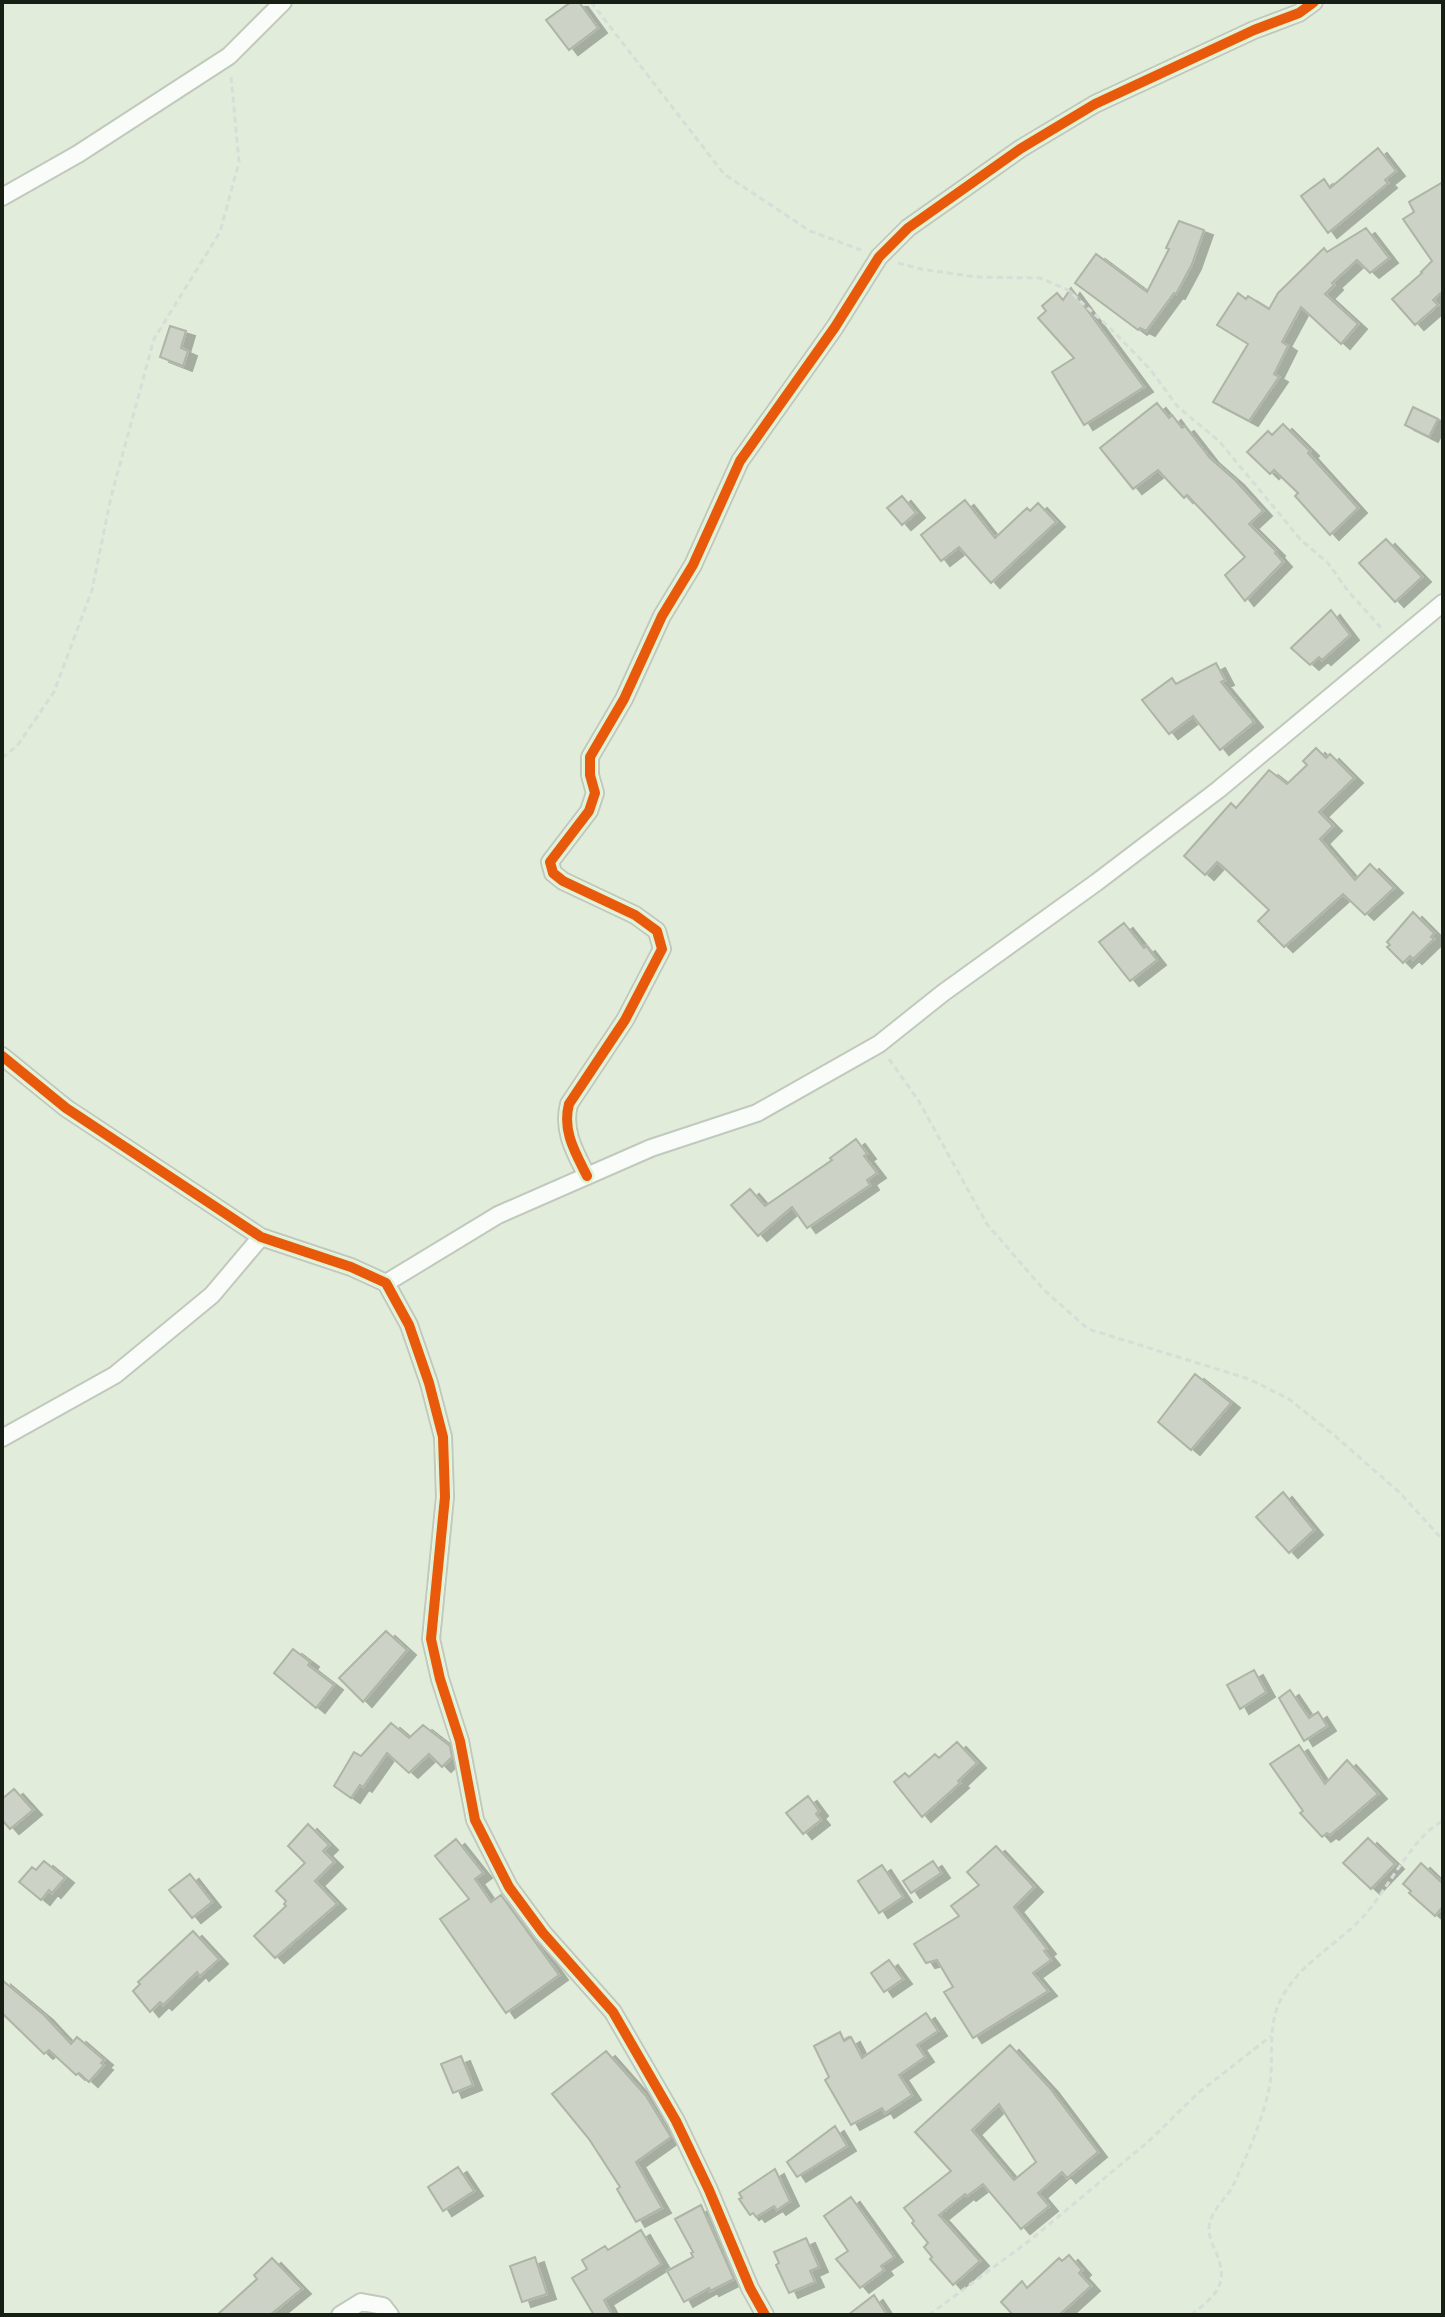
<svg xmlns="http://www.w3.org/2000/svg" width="1445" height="2317" font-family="'Crimson Pro',serif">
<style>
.building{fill:#ccd2c5;stroke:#aeb4a6;stroke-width:2;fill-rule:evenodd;filter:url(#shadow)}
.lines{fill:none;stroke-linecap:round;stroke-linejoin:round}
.street-casing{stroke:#c1c9bc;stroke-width:20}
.path{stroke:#d8ddd7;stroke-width:3;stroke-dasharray:6 4;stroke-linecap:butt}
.street{stroke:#fafcfa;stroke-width:16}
.cycleway-casing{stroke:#dff3d4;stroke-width:15}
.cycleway{stroke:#e8590c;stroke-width:10}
</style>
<defs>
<filter id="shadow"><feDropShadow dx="9" dy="5" stdDeviation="0" flood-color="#0004"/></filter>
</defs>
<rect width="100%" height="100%" fill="#e1ecdb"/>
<path class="building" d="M571,2H579L598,28L569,50L546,20Z
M1378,148L1396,171L1385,180L1388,183L1328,233L1301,196L1324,179L1330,188Z
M1443,182V291L1433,300L1438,305L1415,325L1392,299L1422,273L1421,272L1432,261L1403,219L1414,212L1409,202Z
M1179,221L1204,230L1192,264L1176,294L1174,293L1146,331L1140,328L1138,330L1075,283L1096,254L1147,292L1169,249L1166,248Z
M1366,228L1389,258L1370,273L1357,260L1332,283L1334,285L1325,294L1358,324L1341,344L1301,307L1282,342L1288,346L1274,374L1279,377L1249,421L1213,402L1248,344L1217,325L1238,293L1246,299L1248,296L1269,309L1278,293L1324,248L1327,252Z
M1071,288L1144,387L1084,425L1052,372L1074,358L1038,318L1046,311L1042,306L1057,293L1063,300Z
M170,326L186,331L181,348L188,351L183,366L160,357Z
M1157,403L1169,418L1172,415L1182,428L1185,426L1210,458L1235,480L1263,511L1249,524L1276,551L1275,553L1283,562L1245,601L1225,575L1245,557L1210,519L1187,495L1184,498L1158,470L1133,489L1100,448Z
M1413,407L1438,419L1429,437L1405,425Z
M1283,424L1310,451L1308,453L1358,508L1330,535L1295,496L1298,493L1274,470L1270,474L1247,452L1268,431L1272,435Z
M902,496L916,513L902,525L887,508Z
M965,500L995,538L1027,508L1030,511L1038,503L1056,522L991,583L959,547L941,561L921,535Z
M1386,539L1422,577L1395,602L1359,563Z
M1331,610L1350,635L1322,660L1319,657L1310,665L1291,648Z
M1216,663L1225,680L1221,682L1254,722L1220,750L1193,716L1169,734L1142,700L1172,678L1176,684Z
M1316,748L1326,758L1330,754L1354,778L1319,812L1333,826L1320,839L1355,880L1370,864L1394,888L1365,915L1343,894L1284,947L1258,921L1269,910L1220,864L1217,862L1205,875L1184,856L1231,803L1236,808L1269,770L1287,784L1307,765L1303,761Z
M1413,912L1434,933L1431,937L1434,939L1413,959L1410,956L1403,963L1387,947L1390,945L1387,942Z
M1124,923L1144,948L1146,946L1157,960L1130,981L1099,942Z
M856,1139L867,1154L864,1156L877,1173L867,1180L870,1185L807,1228L792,1207L758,1236L731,1205L750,1189L765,1206L832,1160L830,1158Z
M1195,1374L1231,1403L1191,1450L1158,1422Z
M1283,1492L1314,1530L1289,1553L1256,1517Z
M386,1631L407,1650L363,1702L339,1678Z
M293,1649L310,1662L308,1665L334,1685L316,1708L274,1673Z
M1254,1670L1266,1692L1240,1709L1227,1685Z
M1290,1690L1309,1718L1318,1712L1327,1726L1304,1741L1279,1698Z
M391,1723L409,1738L423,1725L450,1746L452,1757L442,1767L429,1754L409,1773L387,1753L363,1787L360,1785L351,1798L334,1786L354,1752L361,1756Z
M957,1742L977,1763L958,1781L960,1783L922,1817L894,1782L905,1773L909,1777L935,1754L939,1758Z
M1299,1745L1325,1784L1347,1760L1378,1794L1330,1835L1327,1833L1322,1837L1300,1813L1303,1811L1270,1764Z
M14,1789L33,1810L10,1829L2,1820V1799Z
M808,1796L819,1811L816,1814L821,1820L803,1834L786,1813Z
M308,1824L329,1845L323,1851L334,1862L315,1881L337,1904L275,1958L254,1936L286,1906L284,1904L286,1901L276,1891L305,1863L288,1846Z
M1368,1838L1395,1864L1371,1889L1343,1863Z
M456,1839L483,1873L475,1879L491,1902L501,1895L559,1975L506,2013L440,1919L469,1899L435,1856Z
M996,1846L1034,1887L1014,1907L1047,1949L1044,1951L1051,1960L1033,1973L1048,1991L973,2038L944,1992L953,1987L937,1960L926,1963L914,1944L959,1916L951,1906L979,1885L967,1872Z
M44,1861L65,1878L52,1893L49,1890L41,1900L19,1882L32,1867L36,1870Z
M933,1861L941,1873L911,1893L903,1881Z
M1421,1863L1443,1884V1906L1435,1916L1409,1893L1411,1891L1403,1884Z
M882,1865L903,1897L879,1913L858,1881Z
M190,1874L212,1902L192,1918L169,1890Z
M193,1931L219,1959L200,1976L197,1972L163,2005L160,2002L150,2012L133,1991L140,1984L138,1982Z
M889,1960L903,1979L884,1992L871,1973Z
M2,1980L44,2015L71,2044L77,2037L104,2060L101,2063L104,2065L89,2082L79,2073L76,2075L49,2050L44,2054L2,2013Z
M926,2013L938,2031L917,2045L925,2057L899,2075L912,2095L885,2113L882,2108L851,2125L825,2080L829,2077L814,2046L840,2032L844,2041L851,2037L862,2058Z
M1010,2045L1049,2087L1098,2152L1067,2178L1062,2172L1038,2193L1049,2206L1021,2229L983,2184L967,2196L965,2194L939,2215L980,2261L953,2285L930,2259L932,2257L924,2247L928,2243L912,2223L914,2221L904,2208L951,2171L915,2132ZM999,2104L1036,2162L1014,2180L972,2130Z
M606,2051L646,2096L671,2137L636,2162L662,2208L636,2222L617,2189L620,2187L589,2139L552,2094Z
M461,2056L473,2085L453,2093L441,2064Z
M835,2126L847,2146L797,2177L787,2162Z
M458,2167L474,2191L443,2211L428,2187Z
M775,2169L790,2201L777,2210L774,2206L756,2217L753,2213L750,2215L739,2199L742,2198L739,2193Z
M851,2197L894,2257L881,2266L884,2270L860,2288L836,2259L848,2251L824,2216Z
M701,2205L734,2279L710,2291L709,2288L684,2302L667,2271L693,2257L691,2253L693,2252L675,2219Z
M641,2230L661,2264L604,2300L612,2315H594L572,2278L587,2269L582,2260L605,2246L608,2250Z
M806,2238L819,2267L810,2271L815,2282L789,2293L776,2265L779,2263L774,2252Z
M1069,2255L1082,2270L1079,2273L1091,2286L1059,2315H1013L1001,2302L1022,2281L1027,2288L1059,2258L1062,2261Z
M535,2257L547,2294L522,2302L510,2266Z
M272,2258L302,2289L270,2315H217L257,2279L254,2275Z
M874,2295L887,2315H848Z"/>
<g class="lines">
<defs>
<path id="street" d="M2,197L78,154L229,56L283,2
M2,1056L66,1108L261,1237L351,1267L386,1283L409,1325L429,1383L443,1437L445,1497L431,1639L440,1679L460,1741L475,1820L509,1887L543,1933L613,2012L676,2121L709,2190L750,2288L765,2315
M587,1176C575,1152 562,1131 569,1104L625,1020L662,949L657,931L635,915L563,881L553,873L550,862L589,811L595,793L590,775V757L624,699L662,616L693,565L740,461L835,327L879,257L908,228L1020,149L1095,104L1254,30L1299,13L1314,2
M386,1283L498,1215L651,1148L757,1113L879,1044L943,993L1097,882L1218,790L1443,603
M2,1438L115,1375L212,1295L261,1237
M340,2315L361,2302L383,2306L390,2315"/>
</defs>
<use href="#street" class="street-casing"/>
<path class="path" d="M591,2L724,174L810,231L861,250
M898,263L921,269L976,277L1040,278L1068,290L1111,329L1149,368L1178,407L1219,441L1301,540L1328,563L1348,591L1384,631
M2,758L17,746L54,692L92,590L111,497L154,339L220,232L239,162L231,76
M889,1059L918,1100L987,1224L1044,1290L1088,1329L1249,1379L1289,1399L1335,1436L1399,1492L1443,1540
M929,2315L1033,2238L1150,2140L1197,2094L1271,2036
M1191,2315C1217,2295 1230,2283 1215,2250C1212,2243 1208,2234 1209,2227C1211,2210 1225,2200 1233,2186C1247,2155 1262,2122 1269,2089C1275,2060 1266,2027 1281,1999C1299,1964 1335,1946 1362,1918C1386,1893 1413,1835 1443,1821"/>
<use href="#street" class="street"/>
<defs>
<path id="cycleway" d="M2,1056L66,1108L261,1237L351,1267L386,1283L409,1325L429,1383L443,1437L445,1497L431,1639L440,1679L460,1741L475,1820L509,1887L543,1933L613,2012L676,2121L709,2190L750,2288L765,2315
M587,1176C575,1152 562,1131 569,1104L625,1020L662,949L657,931L635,915L563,881L553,873L550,862L589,811L595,793L590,775V757L624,699L662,616L693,565L740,461L835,327L879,257L908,228L1020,149L1095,104L1254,30L1299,13L1314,2"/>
</defs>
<use href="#cycleway" class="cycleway-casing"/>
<use href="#cycleway" class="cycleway"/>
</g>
<rect width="1445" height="2317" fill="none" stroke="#171e13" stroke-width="8"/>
</svg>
